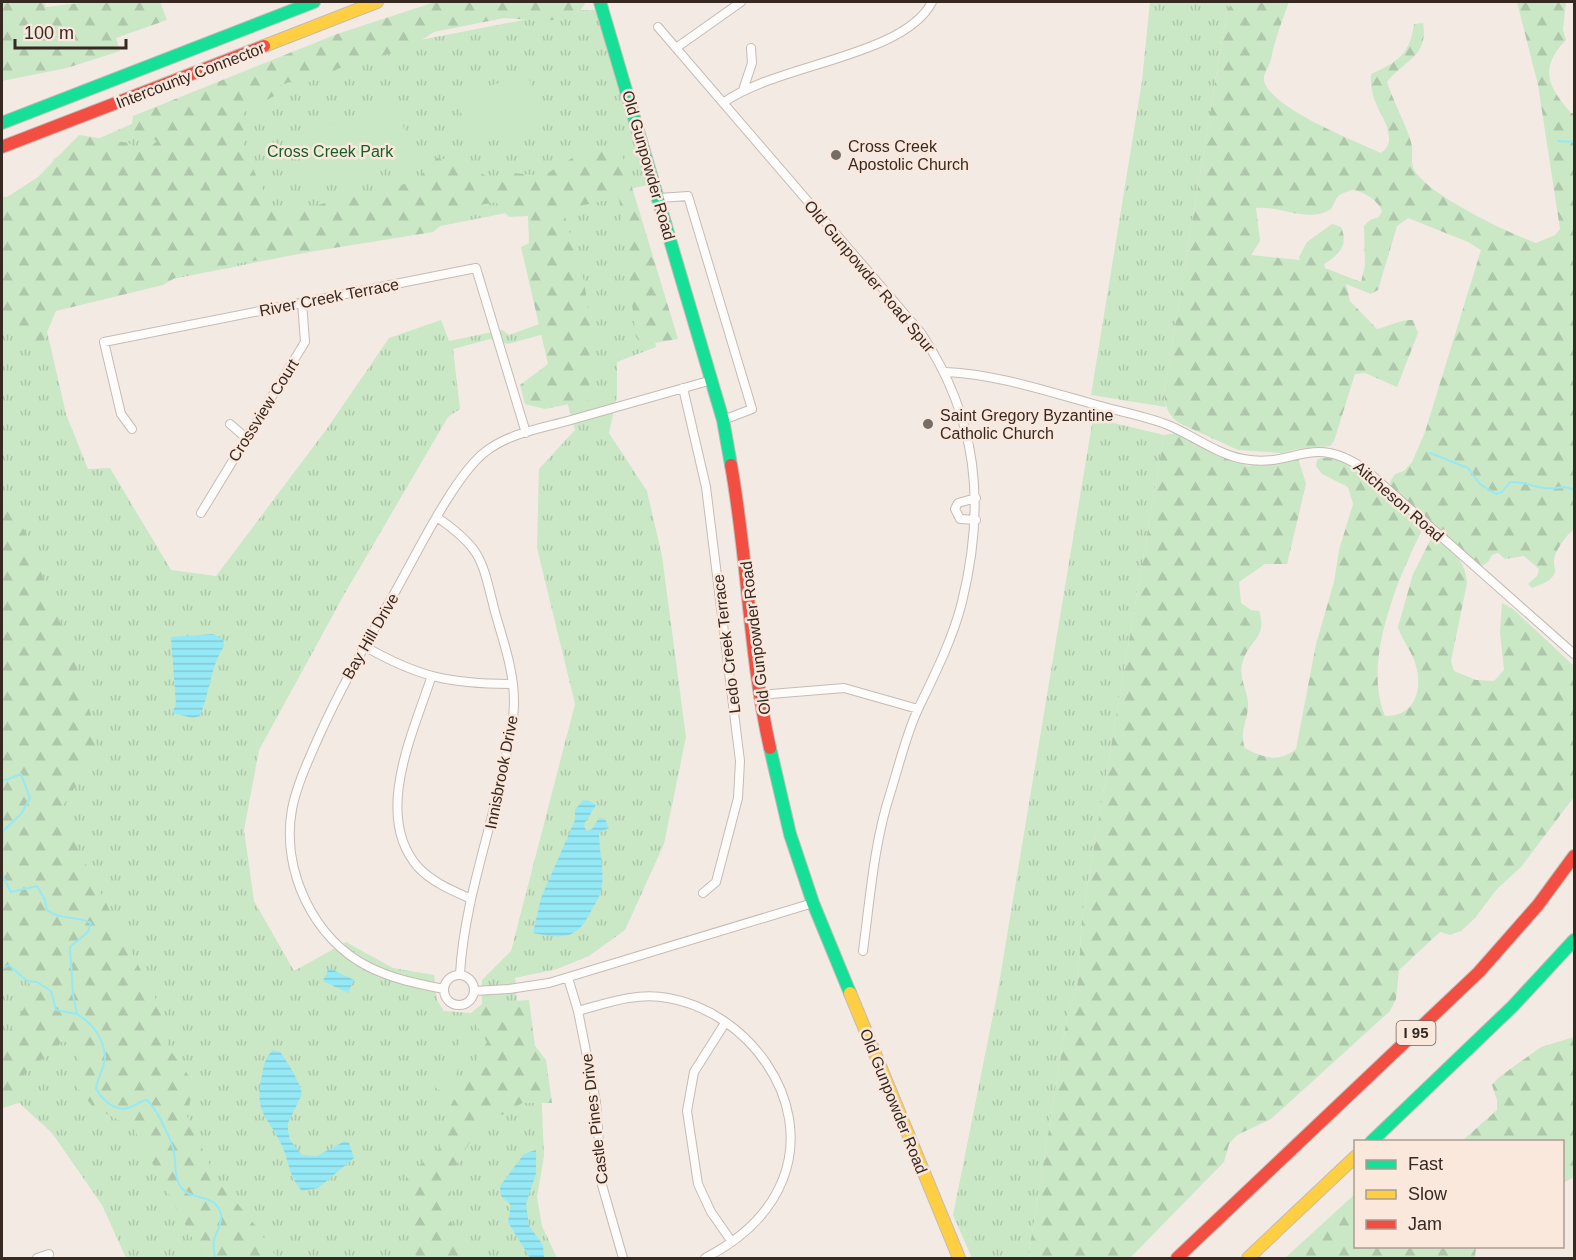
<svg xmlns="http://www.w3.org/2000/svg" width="1576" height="1260" font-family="Arial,sans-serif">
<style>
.grass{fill:url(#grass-tufts);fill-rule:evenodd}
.forest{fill:url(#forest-firs);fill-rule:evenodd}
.pitch{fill:#cae7c6}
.water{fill:url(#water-rules)}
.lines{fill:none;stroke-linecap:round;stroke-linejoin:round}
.stream{stroke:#95e9f6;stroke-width:2}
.street-casing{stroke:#c5bbb5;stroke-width:10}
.fast-casing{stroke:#c5bbb5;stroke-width:14}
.slow-casing{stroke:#c5bbb5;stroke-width:14}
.jam-casing{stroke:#c5bbb5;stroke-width:14}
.street{stroke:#fdfcfb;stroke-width:8}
.fast{stroke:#16e098;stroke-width:12}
.slow{stroke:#ffcf43;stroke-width:12}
.jam{stroke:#f24e42;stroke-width:12}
.poi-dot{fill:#786d66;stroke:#fbe8dd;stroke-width:2}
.labels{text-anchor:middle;stroke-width:5;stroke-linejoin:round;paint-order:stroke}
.shield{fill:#fbe8dd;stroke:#70625a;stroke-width:1.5}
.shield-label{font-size:15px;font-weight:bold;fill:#352922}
.street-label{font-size:16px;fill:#352922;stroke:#fbe8dd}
.poi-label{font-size:16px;fill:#352922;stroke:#fbe8dd;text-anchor:start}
.park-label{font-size:16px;fill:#135f26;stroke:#fbe8dd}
</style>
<defs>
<pattern id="grass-tufts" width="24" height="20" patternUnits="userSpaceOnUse" patternTransform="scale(1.5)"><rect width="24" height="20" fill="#cae7c6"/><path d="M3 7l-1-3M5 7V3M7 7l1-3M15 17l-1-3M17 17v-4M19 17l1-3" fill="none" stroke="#aec6aa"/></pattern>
<pattern id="forest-firs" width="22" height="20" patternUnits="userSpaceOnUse" patternTransform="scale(1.5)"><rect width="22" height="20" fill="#cae7c6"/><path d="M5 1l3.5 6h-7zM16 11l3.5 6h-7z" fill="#aec6aa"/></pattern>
<pattern id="water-rules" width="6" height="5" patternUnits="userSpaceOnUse" patternTransform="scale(1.5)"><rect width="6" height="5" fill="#95e9f6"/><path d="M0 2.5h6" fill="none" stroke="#81c8d3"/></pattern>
</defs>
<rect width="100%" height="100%" fill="#f4eae4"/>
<path class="grass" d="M1150,2H1233L1227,10L1164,394L1166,407L1091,395L1142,81Z
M575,10H596L647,185L626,190L656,347L617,362V396L609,433L647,491L662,556L686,737L664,844L625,930L589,956L557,969L515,978L520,1032L541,1085L544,1156L537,1197L542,1226L557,1258H126L102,1205L52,1133L19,1103L2,1108V204L60,183L53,159L203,92L379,48ZM531,208L539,324L509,335L502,330L449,341L441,320L389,338L326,430L216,576L171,570L110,468L88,469L66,414L41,305ZM548,333L575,430L539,469L537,548L575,704L511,951L482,980V1004L471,1013L444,1011L437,1000L434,975L393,968L346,942L294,971L254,901L244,830L259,750L345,593L448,417L460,409L453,349L490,339L508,344Z
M1093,418L1164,435L1082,917L1078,982L1067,1018L1028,1258H972L953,1215L998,990Z"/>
<path class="forest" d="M2,2H44L46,7L89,2H160L167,20L116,38L120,51L67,68L2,81Z
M435,2H584L585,4L575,17L544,21L504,18L434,32L406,50L353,62L298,87L290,82L278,86L274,96L243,113L244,150L276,217L346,197L415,182L437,158L463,162L491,179L514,173L543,176L577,155L607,148L621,151L678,339L643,345L636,337L619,197L563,210L584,281L590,322L589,400L545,409L525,404L520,385L548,364L521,247L529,243L528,216L509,217L496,202L460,209L433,232L185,272L163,285L56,311L38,353L10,322L2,323V197H7L38,177L79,135L129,143L143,154L157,141L131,131L133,116L337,34Z
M1233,2H1289C1282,21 1275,39 1271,59C1270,65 1265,71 1264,77C1260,104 1359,143 1381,153C1386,149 1390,144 1389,137C1387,114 1369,106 1371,74C1398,62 1410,54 1414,24L1423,23C1429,57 1404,60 1387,82C1394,103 1405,122 1411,142C1414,153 1409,164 1416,173C1435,198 1506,232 1536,243L1555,235L1560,229L1538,85L1517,2H1566L1563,30L1566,40C1539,68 1547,86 1571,113H1574V529C1566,536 1554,551 1554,562C1554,568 1557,571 1553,576C1549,582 1539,585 1532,588L1528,584L1537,576L1539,569L1524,556L1505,559L1498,553L1492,555L1488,562L1480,567L1392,489L1390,482L1395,474L1404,471L1412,462L1425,432L1481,250L1468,242L1408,218L1397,226L1378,290L1371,294L1346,284L1350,301L1377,329C1389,326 1401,319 1413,320L1418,333L1397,387L1365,373L1355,374L1334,441L1330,446L1297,449L1282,453L1238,450L1179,423C1168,415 1166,407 1164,394L1227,10ZM1352,190C1363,191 1378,200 1382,211L1379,217L1370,220L1364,226L1365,265L1361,282L1325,268L1324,264C1339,255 1349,245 1341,227L1332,224L1307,242L1299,257L1300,260L1251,255L1260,241L1256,208C1280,205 1308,224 1331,209C1339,196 1334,196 1352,190Z
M1176,433L1216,454L1248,466L1298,458L1306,484L1287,564H1265L1239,582L1241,603L1251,610L1259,611C1268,638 1249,640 1243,661C1237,678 1249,691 1248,707C1247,723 1239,732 1245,748C1264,758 1278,763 1296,749L1316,644L1334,582L1339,550L1353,504L1348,487L1322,474L1316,466L1317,460C1343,444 1404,511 1423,528C1398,578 1362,661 1385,716C1414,717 1423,691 1416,666C1413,652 1402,641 1398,627L1413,574L1432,537C1451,548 1466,561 1467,583L1451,661L1454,671L1476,680L1494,681L1504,670L1500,632L1502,603L1513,609L1574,666V797L1521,867L1497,889L1475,918L1461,931L1450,935L1440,932L1399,970L1396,999L1390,1011L1271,1119L1237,1135L1229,1144L1224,1162L1130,1258H1028L1067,1018L1078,982L1082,917L1164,435Z
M2,495L26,533L75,661L93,722L98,752L59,812L167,1021V1046L194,1083L187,1116L215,1176L258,1229L277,1258H203L133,1127L93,1107L77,1087L79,1047L63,1041L24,1075L38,1093L2,1101V1043L24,1008L31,986L20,971L2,977Z
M529,1000L535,1046L546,1060L552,1103H522L505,1114L484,1118L453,1171L448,1216L470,1258H420L411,1252L406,1177L439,1149L447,1112L487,1042L473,1020L488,1003Z
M1574,1037V1177L1563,1183L1562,1142L1462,1141L1497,1110V1100L1492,1085L1498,1078L1541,1047Z
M1355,1194L1356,1246L1476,1247L1475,1258H1285Z"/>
<path class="pitch" d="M528,75L543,127L471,146L456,95Z
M397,104L413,160L313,190L297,135Z
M467,1029L478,1035L465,1058L454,1052Z
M447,1064L458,1070L445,1093L434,1087Z"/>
<path class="water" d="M213,634L223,639L224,646C210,668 210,692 200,716L193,718L172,713L176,705L171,637Z
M583,800L590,801L596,805L584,824L586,831L592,829L599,818L605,819L609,828L599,833C599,849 604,869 602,885C601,896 596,902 591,911C577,940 563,939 533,933L541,898L575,820V810Z
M329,968L354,980L348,993L323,981Z
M273,1050L280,1052C289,1065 298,1078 302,1094L288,1123V1131L290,1140L302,1155L317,1156L345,1141L349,1143L354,1158L318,1188L302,1191C290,1179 289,1163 283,1148C269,1116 253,1115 262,1075C264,1065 265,1057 273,1050Z
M536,1150V1173L526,1204L529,1226L543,1245L544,1258H530L508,1222L511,1205L501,1196L500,1186L524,1154Z"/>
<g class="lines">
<path class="stream" d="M1558,141L1574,142
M1430,453L1468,468L1480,484L1496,494L1502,492L1510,482C1525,481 1531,487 1545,488C1557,490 1560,484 1574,490
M2,779L6,780L21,774L30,798L21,814L3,831L2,852
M2,875L11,892L37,886L45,900L47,910C61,921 76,915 91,923L88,932L70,947L73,995L77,1014C92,1023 104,1038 105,1057C105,1068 97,1078 96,1089C102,1099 115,1112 128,1108C135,1106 139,1101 147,1100C156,1108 171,1138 174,1152C176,1161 174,1175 179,1184C188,1203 215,1191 221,1214C223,1222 216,1232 214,1240C213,1246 214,1253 215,1258
M2,969L9,965L27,981L37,982L51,991L56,1010L77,1014"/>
<defs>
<path id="street" d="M658,27L921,333C978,419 986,504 962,602C953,638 935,674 919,707C906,734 899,766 890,794C874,843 870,899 863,951
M676,48L741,2
M743,90L752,63L751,48
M723,103C776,64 904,57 932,2
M659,198L688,196L752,409L723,420
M946,372C996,374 1049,392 1097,405C1121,412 1146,416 1168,425C1192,435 1217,454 1243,459C1295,469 1310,431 1366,470L1574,654
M683,388L706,487L740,761L738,798L716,882L703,893
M230,424L245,437
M132,429L121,414L104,342L476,268L526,433
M201,513L305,342L302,302
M438,518C483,549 482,561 495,612C503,640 514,671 514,701C514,724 508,747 503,769C489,838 464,904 460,974
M976,520L960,519L955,509L958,503L976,498
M364,646C418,677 450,684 512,684
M431,678C413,733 373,816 418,867C432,882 451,890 469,898
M760,695L844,688L918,709
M444 990a15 15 0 1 1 30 0a15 15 0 1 1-30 0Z
M568,978L578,1011L596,1102L602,1185L623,1258
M444,989C418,984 393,979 369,967C313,939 281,870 292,809C297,784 309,759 319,736C341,687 367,641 394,594C415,557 454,476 485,452C509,433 543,428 571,420C618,407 665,393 712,380
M474,991L509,989L549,983L813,903
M578,1011C607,1003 637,992 668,998C746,1011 814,1099 783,1179C769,1215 738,1241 705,1258
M725,1023L694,1072L687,1111L698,1184L711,1212L732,1242
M37,1258L49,1254"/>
<path id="fast" d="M600,2L723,420L731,465
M2,123L314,2
M770,748L790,834L813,903L850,993
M1371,1142L1513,1006L1574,940"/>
<path id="slow" d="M264,46L377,2
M850,993L959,1258
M1248,1258L1356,1156"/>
<path id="jam" d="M2,147L264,46
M731,465C748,559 749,656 770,748
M1177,1258L1479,972L1538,905L1574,856"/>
</defs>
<use href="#street" class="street-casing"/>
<use href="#fast" class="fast-casing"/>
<use href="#slow" class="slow-casing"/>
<use href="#jam" class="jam-casing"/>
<use href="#street" class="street"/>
<use href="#fast" class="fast"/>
<use href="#slow" class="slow"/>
<use href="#jam" class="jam"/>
</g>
<g class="poi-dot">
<circle cx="836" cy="155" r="6"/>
<circle cx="928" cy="424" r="6"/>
</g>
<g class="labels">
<rect class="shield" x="1396.5" y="1021" width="39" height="24" rx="4.5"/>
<g class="shield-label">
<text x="1416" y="1038">I 95</text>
</g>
<g class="street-label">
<text transform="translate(190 75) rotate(-21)" y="6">Intercounty Connector</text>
<text transform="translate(649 165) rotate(74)" y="6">Old Gunpowder Road</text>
<text transform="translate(870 276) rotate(50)" y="6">Old Gunpowder Road Spur</text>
<text transform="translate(329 297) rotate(-11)" y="6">River Creek Terrace</text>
<text transform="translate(263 410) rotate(-58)" y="6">Crossview Court</text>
<text transform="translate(1399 501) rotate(41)" y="6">Aitcheson Road</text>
<text transform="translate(370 636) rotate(-60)" y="6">Bay Hill Drive</text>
<text transform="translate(755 638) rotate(-97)" y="6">Old Gunpowder Road</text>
<text transform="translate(726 644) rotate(-97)" y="6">Ledo Creek Terrace</text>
<text transform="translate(501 772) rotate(-79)" y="6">Innisbrook Drive</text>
<text transform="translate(894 1101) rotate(68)" y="6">Old Gunpowder Road</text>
<text transform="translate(594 1119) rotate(-97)" y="6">Castle Pines Drive</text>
</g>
<g class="poi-label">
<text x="848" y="152">Cross Creek<tspan x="848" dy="18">Apostolic Church</tspan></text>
<text x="940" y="421">Saint Gregory Byzantine<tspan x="940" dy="18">Catholic Church</tspan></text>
</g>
<g class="park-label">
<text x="330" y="157">Cross Creek Park</text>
</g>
</g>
<rect width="1576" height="1260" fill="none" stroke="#352922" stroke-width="6"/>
<rect x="1354" y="1140" width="210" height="108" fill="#fbe8dd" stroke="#ac9c92" stroke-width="1.5"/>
<rect x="1366" y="1160" width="30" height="9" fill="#16e098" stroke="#ac9c92" stroke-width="1.5"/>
<text x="1408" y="1170" font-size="18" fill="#352922">Fast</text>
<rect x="1366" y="1190" width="30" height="9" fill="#ffcf43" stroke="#ac9c92" stroke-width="1.5"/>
<text x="1408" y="1200" font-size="18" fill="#352922">Slow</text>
<rect x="1366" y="1220" width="30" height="9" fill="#f24e42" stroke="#ac9c92" stroke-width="1.5"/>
<text x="1408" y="1230" font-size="18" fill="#352922">Jam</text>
<path d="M15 39v9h111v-9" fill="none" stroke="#352922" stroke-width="3"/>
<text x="24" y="39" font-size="18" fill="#352922" stroke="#fbe8dd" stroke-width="4.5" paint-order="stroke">100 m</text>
</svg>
